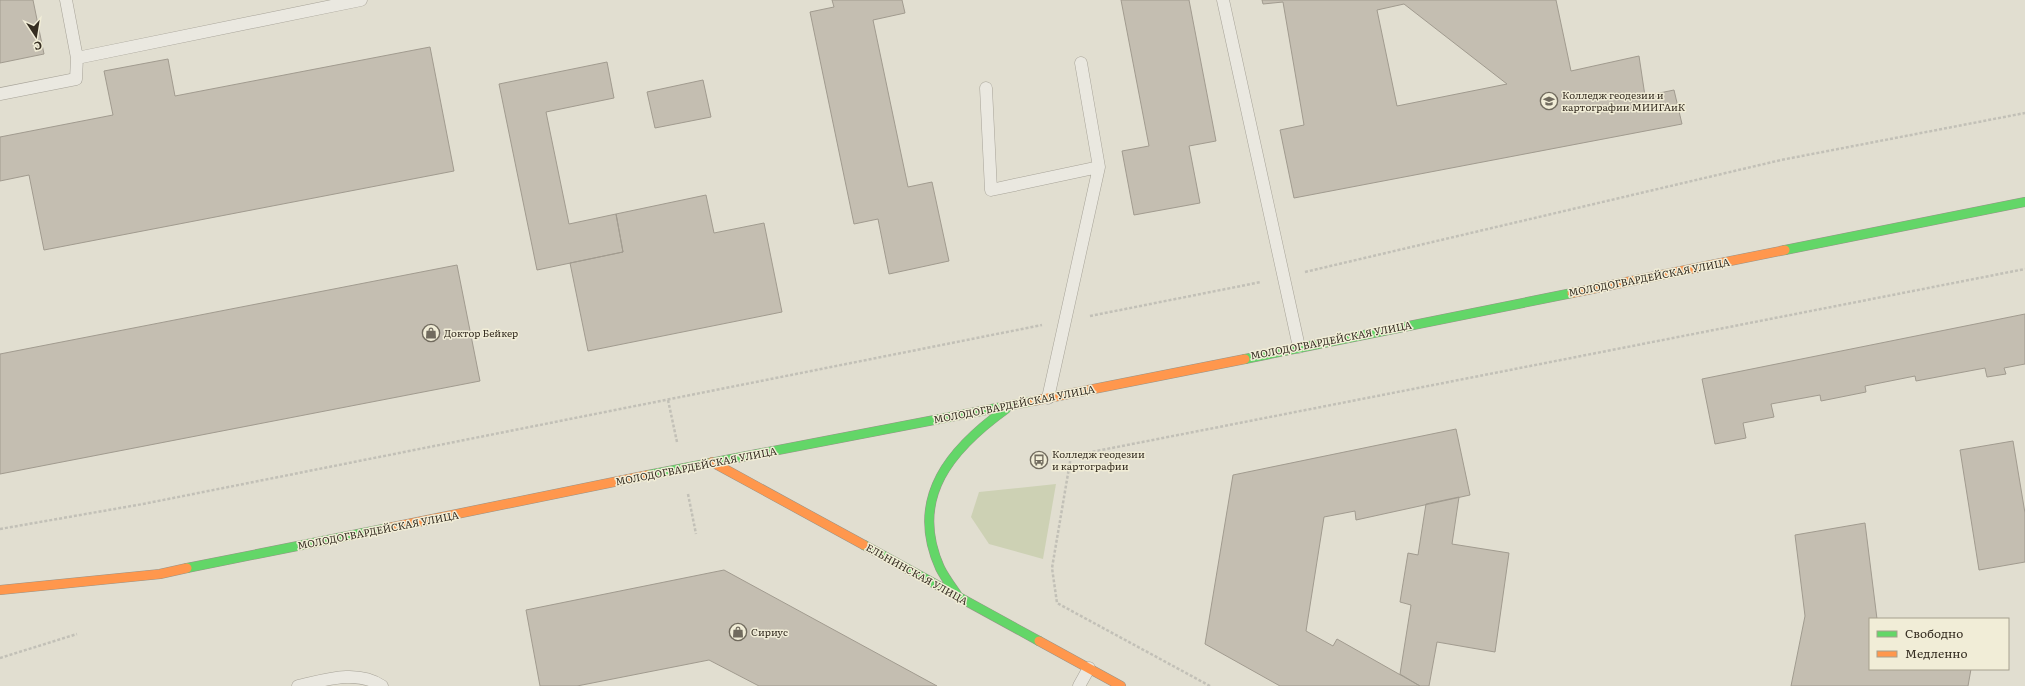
<svg xmlns="http://www.w3.org/2000/svg" width="2025" height="686" font-family="Literata,serif">
<style>
.green{fill:#cdd1b4}
.building{fill:#c4beb1;stroke:#a19b8f;fill-rule:evenodd}
.lines{fill:none;stroke-linecap:round;stroke-linejoin:round}
.lane-casing{stroke:#a7a398;stroke-width:13}
.fast-casing{stroke:#979388;stroke-width:10}
.slow-casing{stroke:#979388;stroke-width:10}
.path{stroke:#c2c0b7;stroke-width:2.5;stroke-dasharray:3 2;stroke-linecap:butt}
.lane{stroke:#eae8e0;stroke-width:12}
.fast{stroke:#63d668;stroke-width:9}
.slow{stroke:#ff974d;stroke-width:9}
.labels{text-anchor:middle;stroke-width:3;stroke-linejoin:round;paint-order:stroke}
.poi-label{font-size:10px;fill:#352d21;stroke:#f1edd7;text-anchor:start}
.street-label{font-size:10px;fill:#352d21;stroke:#f1edd7}
</style>
<rect width="100%" height="100%" fill="#e1ded0"/>
<path class="green" d="M1056,484L1043,559L989,544L971,517L979,492Z"/>
<path class="building" d="M0,0H33L44,54L0,63Z
M832,0H902L905,13L873,20L908,187L932,182L949,261L889,274L878,219L854,224L810,12L834,7Z
M1121,0H1189L1216,141L1189,146L1200,203L1134,215L1122,151L1149,146Z
M1262,0H1556L1571,71L1639,56L1645,96L1674,90L1682,124L1294,198L1280,130L1304,125L1283,2L1263,4ZM1404,4L1507,84L1397,106L1377,10Z
M430,47L454,171L44,250L29,175L0,181V137L113,115L104,71L168,59L175,96Z
M607,62L614,98L546,112L569,224L616,214L623,252L537,270L499,84Z
M703,80L711,117L655,128L647,92Z
M706,195L714,233L764,223L782,312L588,351L570,263L623,252L616,214Z
M457,265L480,381L0,474V354Z
M2025,314V364L2004,368L2006,374L1987,377L1985,368L1916,381L1915,376L1865,386L1866,392L1821,401L1820,395L1771,404L1774,417L1743,423L1746,438L1715,444L1702,379Z
M1456,429L1470,495L1356,520L1355,511L1324,517L1306,631L1333,646L1337,639L1420,686H1280L1205,644L1233,475Z
M2013,441L2025,513V562L1979,570L1960,450Z
M1459,497L1452,544L1509,553L1495,652L1437,642L1429,686H1420L1400,674L1411,605L1400,602L1408,553L1418,555L1426,504Z
M1865,523L1877,619H1870V669H1971L1968,686H1791L1805,616L1795,535Z
M724,570L937,686H759L709,660L577,686H540L526,610Z"/>
<g class="lines">
<defs>
<path id="lane" d="M66,0L77,58
M1223,0L1299,347
M986,88L991,190L1099,167
M0,94L76,79L77,58L361,0
M1048,398L1099,167L1081,63
M298,686C325,680 357,669 382,686
M1079,686L1089,668"/>
<path id="fast" d="M1785,250L2025,202
M1245,359L1572,293
M648,475L1033,401
M864,545L1039,641
M187,568L388,528
M958,596C952,587 945,578 940,568C908,497 952,448 1006,409"/>
<path id="slow" d="M1572,293L1785,250
M1033,401L1245,359
M712,462L864,545
M388,528L648,475
M0,590L160,574L187,568
M1039,641L1121,686"/>
</defs>
<use href="#lane" class="lane-casing"/>
<use href="#fast" class="fast-casing"/>
<use href="#slow" class="slow-casing"/>
<path class="path" d="M1305,272L1781,160L2025,113
M1090,316L1261,282
M668,400L677,442
M688,494L696,534
M0,529L143,504L1042,325
M0,658L77,634
M1210,686L1057,603L1052,568L1071,456L2025,269"/>
<use href="#lane" class="lane"/>
<use href="#fast" class="fast"/>
<use href="#slow" class="slow"/>
</g>
<defs>
<symbol id="university-ring" viewBox="-11 -11 22 22"><circle r="9.5" fill="#f1edd7" stroke="#716b5e" stroke-width="1.5"/><path d="M0-5L7-2L0 1L-7-2ZM-4 1L0 2.5L4 1V4Q0 6-4 4Z" fill="#716b5e"/></symbol>
<symbol id="shop-ring" viewBox="-11 -11 22 22"><circle r="9.5" fill="#f1edd7" stroke="#716b5e" stroke-width="1.5"/><path d="M-5-2.5h2.3a2.7 3.5 0 0 1 5.4 0H5L5.5 6h-11ZM-1.5-2.5h3a1.5 2.3 0 0 0-3 0Z" fill="#716b5e"/></symbol>
<symbol id="bus-ring" viewBox="-11 -11 22 22"><circle r="9.5" fill="#f1edd7" stroke="#716b5e" stroke-width="1.5"/><path d="M-5-6H5V4H4V6H2V4H-2V6H-4V4H-5ZM-3.5-4V0h7V-4ZM-3.5 1.2v1.5H-2V1.2ZM2 1.2v1.5H3.5V1.2Z" fill="#716b5e"/></symbol>
</defs>
<g fill-rule="evenodd">
<use href="#university-ring" x="1539" y="91" width="20" height="20"/>
<use href="#shop-ring" x="421" y="323" width="20" height="20"/>
<use href="#bus-ring" x="1029" y="450" width="20" height="20"/>
<use href="#shop-ring" x="728" y="622" width="20" height="20"/>
</g>
<g class="labels">
<g class="poi-label">
<text x="1562" y="99">Колледж геодезии и<tspan x="1562" dy="12">картографии МИИГАиК</tspan></text>
<text x="444" y="337">Доктор Бейкер</text>
<text x="1052" y="458">Колледж геодезии<tspan x="1052" dy="12">и картографии</tspan></text>
<text x="751" y="636">Сириус</text>
</g>
<g class="street-label">
<text transform="translate(1649 277) rotate(-11)" y="4">МОЛОДОГВАРДЕЙСКАЯ УЛИЦА</text>
<text transform="translate(1331 340) rotate(-11)" y="4">МОЛОДОГВАРДЕЙСКАЯ УЛИЦА</text>
<text transform="translate(1014 404) rotate(-11)" y="4">МОЛОДОГВАРДЕЙСКАЯ УЛИЦА</text>
<text transform="translate(696 466) rotate(-11)" y="4">МОЛОДОГВАРДЕЙСКАЯ УЛИЦА</text>
<text transform="translate(378 530) rotate(-11)" y="4">МОЛОДОГВАРДЕЙСКАЯ УЛИЦА</text>
<text transform="translate(917 574) rotate(29)" y="4">ЕЛЬНИНСКАЯ УЛИЦА</text>
</g>
</g>
<rect x="1869" y="618" width="140" height="52" fill="#f1edd7" stroke="#a6a08e"/>
<rect x="1877" y="631" width="20" height="6" fill="#63d668" stroke="#a6a08e"/>
<text x="1905" y="638" font-size="12" fill="#352d21">Свободно</text>
<rect x="1877" y="651" width="20" height="6" fill="#ff974d" stroke="#a6a08e"/>
<text x="1905" y="658" font-size="12" fill="#352d21">Медленно</text>
<g transform="translate(36 36) rotate(168)" stroke="#f1edd7" stroke-width="3" paint-order="stroke">
<path d="M0-3L7 15L0 10L-7 15Z" fill="#352d21"/>
<text y="-6" font-size="11" font-weight="bold" text-anchor="middle" fill="#352d21">С</text>
</g>
</svg>
